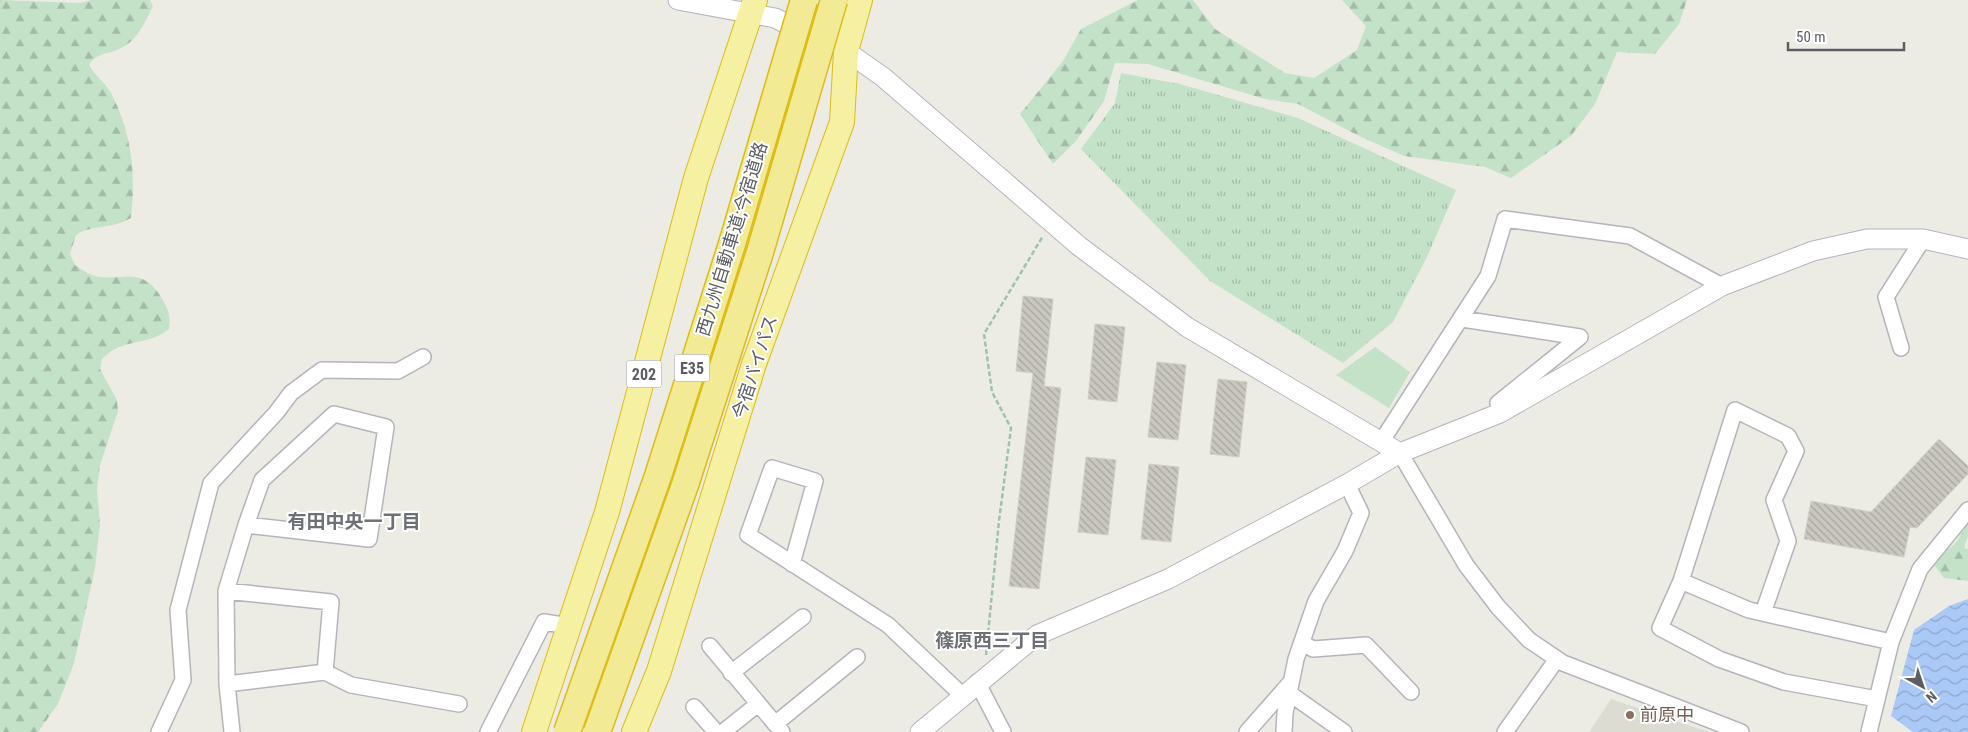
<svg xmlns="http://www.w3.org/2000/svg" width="1968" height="732" font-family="'Roboto Condensed','Noto Sans JP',sans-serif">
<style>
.education{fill:#dddcd2}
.grass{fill:url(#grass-tufts)}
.forest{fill:url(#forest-firs)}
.pitch{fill:#c3e2c8}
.water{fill:url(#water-waves)}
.building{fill:url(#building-back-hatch);stroke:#d1cfc3}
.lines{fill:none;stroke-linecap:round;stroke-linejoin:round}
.minor-casing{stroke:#b4b5ba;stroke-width:18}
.tertiary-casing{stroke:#b4b5ba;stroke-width:21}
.trunk-casing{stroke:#dcbc15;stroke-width:26}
.path{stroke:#9cc3ad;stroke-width:2.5;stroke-dasharray:5 2.5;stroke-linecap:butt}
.minor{stroke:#fff;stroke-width:15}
.tertiary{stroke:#fff;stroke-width:19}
.trunk{stroke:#f5f0a2;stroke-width:24}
.motorway-bridge-casing{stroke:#dcbc15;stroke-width:29;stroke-linecap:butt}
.motorway-bridge{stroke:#f3ea95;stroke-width:26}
.education-dot{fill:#8d6e63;stroke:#fff;stroke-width:2}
.labels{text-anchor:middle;stroke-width:4;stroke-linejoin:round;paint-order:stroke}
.shield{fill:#fff;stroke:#8d8e92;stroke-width:1}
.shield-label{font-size:16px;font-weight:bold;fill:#5c5e63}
.street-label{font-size:18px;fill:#5c5e63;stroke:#fff}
.education-label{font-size:18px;fill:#785e54;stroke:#fff;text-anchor:start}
.neighbourhood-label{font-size:19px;font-weight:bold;fill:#6d7075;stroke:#fff}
</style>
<defs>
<pattern id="grass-tufts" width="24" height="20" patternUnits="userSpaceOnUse" patternTransform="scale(1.25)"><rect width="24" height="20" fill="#c3e2c8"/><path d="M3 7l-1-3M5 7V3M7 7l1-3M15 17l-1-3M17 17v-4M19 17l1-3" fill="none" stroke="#a2baa6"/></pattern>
<pattern id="forest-firs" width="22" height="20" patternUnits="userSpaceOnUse" patternTransform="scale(1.25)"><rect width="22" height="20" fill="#c3e2c8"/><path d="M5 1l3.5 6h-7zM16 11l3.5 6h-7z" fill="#a2baa6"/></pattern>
<pattern id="water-waves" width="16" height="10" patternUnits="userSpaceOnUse" patternTransform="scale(1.25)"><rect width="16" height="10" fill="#aac9f7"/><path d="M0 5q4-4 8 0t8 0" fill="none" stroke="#8ea6cc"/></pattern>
<pattern id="building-back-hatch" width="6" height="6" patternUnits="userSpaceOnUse" patternTransform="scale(1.25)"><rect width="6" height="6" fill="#c9c7c0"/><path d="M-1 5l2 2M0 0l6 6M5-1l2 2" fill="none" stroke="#a6a5a0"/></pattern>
</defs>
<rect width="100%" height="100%" fill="#edece4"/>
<path class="education" d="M1611,699L1709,732H1589Z"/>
<path class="grass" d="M1121,73L1180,84L1298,118L1456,190L1427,257L1393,322L1343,363L1210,281L1081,149L1115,103Z"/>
<path class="forest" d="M0,0L79,3L92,0H150L153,6C146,21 137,40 123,47C110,55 98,51 89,65C95,76 107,84 112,95C132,134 136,175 131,218C110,230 93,224 76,235L70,254L75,265C80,268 86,273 92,275C119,284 140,263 161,297C168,308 171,316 169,329C147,347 123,337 102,359L100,369L117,400L118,411L100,465L97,490L100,524L95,568L74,663L58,704L38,732H0Z
M1138,0H1193L1215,29L1285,73L1314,78L1357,50L1366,26L1342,0H1687L1679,24L1655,54L1617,52L1595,104L1571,136L1511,178L1485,167L1404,156L1359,136L1298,104L1265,99L1148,64L1115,63L1104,101L1076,141L1053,164L1020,114L1063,61L1081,29Z
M1968,523V536L1964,548L1968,549V581L1944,578L1935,566L1939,556L1955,544Z"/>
<path class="pitch" d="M1375,347L1410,372L1389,408L1336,375Z"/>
<path class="water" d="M1968,599V732H1913L1891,716L1914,630L1949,606Z"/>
<path class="building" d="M1023,296L1053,299L1044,386L1061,388L1039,589L1009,586L1033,373L1016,371Z
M1095,324L1125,327L1117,402L1088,399Z
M1157,362L1186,365L1178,440L1148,437Z
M1218,379L1247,382L1239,457L1210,454Z
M1939,439L1968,466V474L1917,528L1910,527L1904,557L1804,539L1811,501L1871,512Z
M1086,457L1116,460L1108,535L1078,532Z
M1149,464L1179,467L1171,542L1141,539Z"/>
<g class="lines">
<defs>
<path id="minor" d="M1462,319L1580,337L1498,403L1500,413
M1901,348L1886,297L1923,239
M1381,442L1488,276L1505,219L1630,236L1722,286
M1400,453L1466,565L1498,607L1529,640L1563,663L1741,732
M792,564L815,481L772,468L748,535L888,625L962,695
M1681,581L1749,610L1891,642
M226,591L331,602L325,672L227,684
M1763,613L1788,541L1774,500L1796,451L1788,436L1735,410L1681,581L1660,628L1719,659L1784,682L1877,699
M1302,643L1313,649L1366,645L1411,692
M710,646L782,732
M325,672L351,685L459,704
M731,673L803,617
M977,682L1003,732
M1289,693L1344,732
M694,707L716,732
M775,724L857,657
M159,732L183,680L178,610L211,483L276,413L291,393L322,370L398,371L423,357
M232,732L227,684L226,591L246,525L262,480L334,414L386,427L369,539L246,525
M488,732L544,622L569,626
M723,732L758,704
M1247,732L1290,683
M1284,732L1285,713L1296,659L1316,601L1345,551L1361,513L1347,484
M1505,732L1557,659
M1869,732L1891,642L1920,569L1968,510"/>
<path id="tertiary" d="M678,0L775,18L785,23
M846,51L883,77L1079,246L1187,327L1400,453
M920,732L1037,635L1168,579L1347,484L1400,453L1500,413L1722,286L1813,251L1867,239H1923L1968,249"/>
<path id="trunk" d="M534,732L607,512L696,178L755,0
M634,732L659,671L754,364L842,122L846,51L860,0"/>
</defs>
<use href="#minor" class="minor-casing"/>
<use href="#tertiary" class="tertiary-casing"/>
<use href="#trunk" class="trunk-casing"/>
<path class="path" d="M986,655L999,521L1011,428L992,392L984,334L1043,236"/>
<use href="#minor" class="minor"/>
<use href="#tertiary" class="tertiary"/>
<use href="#trunk" class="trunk"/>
<defs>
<path id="motorway-bridge" d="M567,732L658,476L732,244L804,0
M597,732L685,485L760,252L834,0"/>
</defs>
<use href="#motorway-bridge" class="motorway-bridge-casing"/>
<use href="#motorway-bridge" class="motorway-bridge"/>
</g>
<circle class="education-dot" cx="1630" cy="715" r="5"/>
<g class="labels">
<g class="shield">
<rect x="674.5" y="354.5" width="35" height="27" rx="4"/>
<rect x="626.5" y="360.5" width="35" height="27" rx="4"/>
</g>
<g class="shield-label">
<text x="692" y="374">E35</text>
<text x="644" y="380">202</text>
</g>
<g class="street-label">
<text transform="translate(732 239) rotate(-73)" y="6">西九州自動車道;今宿道路</text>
<text transform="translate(755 367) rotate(-72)" y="6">今宿バイパス</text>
</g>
<g class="education-label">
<text x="1640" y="721">前原中</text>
</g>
<g class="neighbourhood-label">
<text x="354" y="528">有田中央一丁目</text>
<text x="992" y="647">篠原西三丁目</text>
</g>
</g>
<g transform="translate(1923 687) rotate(140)" stroke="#ffffff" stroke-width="4" paint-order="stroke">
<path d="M0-4L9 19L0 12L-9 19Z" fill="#5c5e63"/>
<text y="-8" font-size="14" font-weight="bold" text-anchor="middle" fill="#5c5e63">N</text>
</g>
<path d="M1788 42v8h116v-8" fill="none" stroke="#5c5e63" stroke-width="2.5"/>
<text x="1796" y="42" font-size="15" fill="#5c5e63" stroke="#ffffff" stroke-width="4" paint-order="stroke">50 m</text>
</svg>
